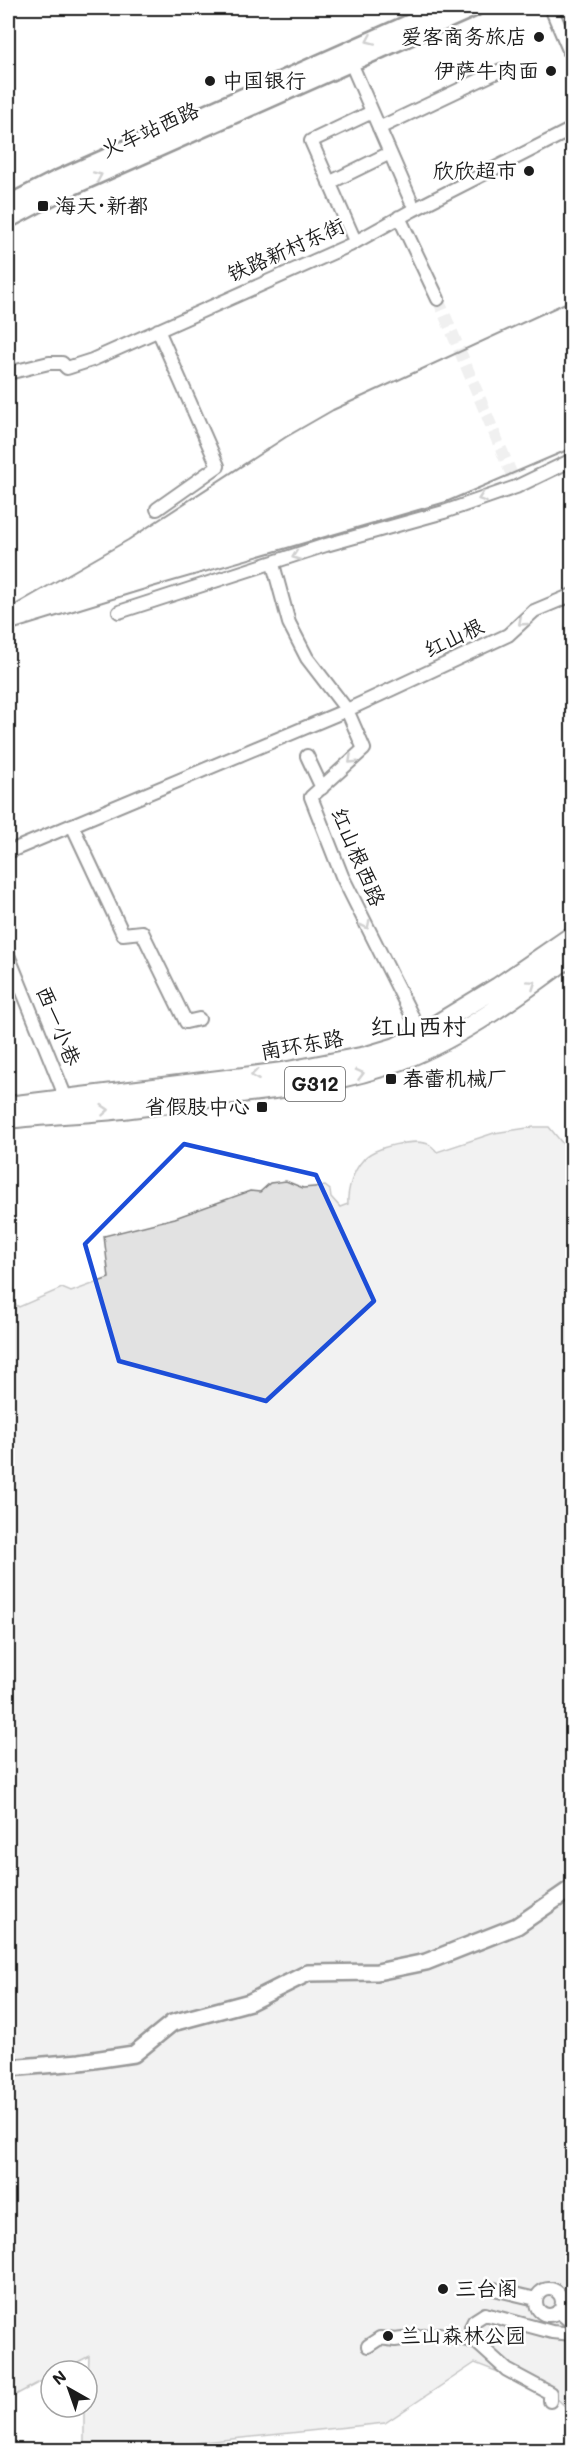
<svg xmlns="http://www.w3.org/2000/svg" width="580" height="2458" font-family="Mali,'LXGW WenKai TC',sans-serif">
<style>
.green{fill:#e2e2e2;stroke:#7f7f7f;stroke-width:1.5}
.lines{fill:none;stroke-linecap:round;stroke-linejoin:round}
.minor-tunnel{stroke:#ddd;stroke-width:12;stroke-dasharray:12 6;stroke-linecap:butt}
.minor-casing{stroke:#1c1c1c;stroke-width:16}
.major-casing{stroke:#1c1c1c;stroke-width:20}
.highway-casing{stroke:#1c1c1c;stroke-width:22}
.minor{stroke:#fff;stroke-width:12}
.major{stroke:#fff;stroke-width:15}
.highway{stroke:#fff;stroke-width:18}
.rail{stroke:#1c1c1c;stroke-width:2}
.oneway{stroke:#999}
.marked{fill:none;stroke:#1d4ed8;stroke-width:4.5;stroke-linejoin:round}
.poi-dot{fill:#1c1c1c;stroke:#fff;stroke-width:2}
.labels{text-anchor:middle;stroke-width:5;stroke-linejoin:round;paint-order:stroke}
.shield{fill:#fff;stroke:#606060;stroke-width:1.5}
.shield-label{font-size:20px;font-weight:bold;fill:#1c1c1c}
.poi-label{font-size:21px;fill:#1c1c1c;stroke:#fff;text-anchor:start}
.street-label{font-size:21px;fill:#1c1c1c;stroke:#fff}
.quarter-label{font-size:24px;fill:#1c1c1c;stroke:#fff}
</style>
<rect width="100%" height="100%" fill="#fff"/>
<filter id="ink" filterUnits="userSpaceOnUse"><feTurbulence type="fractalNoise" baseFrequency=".0167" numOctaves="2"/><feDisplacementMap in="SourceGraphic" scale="12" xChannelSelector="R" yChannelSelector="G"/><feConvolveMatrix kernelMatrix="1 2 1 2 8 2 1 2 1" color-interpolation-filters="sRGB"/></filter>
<g filter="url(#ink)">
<path class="green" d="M534,1127H549L572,1155V2413L550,2392L475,2363L385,2423L126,2450H84V2409L87,2407L89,2356L61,2371H51V2376L8,2399V1300L19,1307L62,1288L71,1292L109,1278L104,1236L175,1218L250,1191L260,1192L270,1183L286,1181L303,1188L325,1186L330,1190L331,1197L340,1207L348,1204C347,1190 353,1171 363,1160C372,1147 417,1137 430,1145C433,1147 435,1150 437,1152L494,1133Z"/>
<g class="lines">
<path class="minor-tunnel" d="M438,299L514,480"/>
<defs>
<path id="minor" d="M551,8L572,57
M351,63L411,201
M379,128L501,70
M329,183L390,153
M399,217L438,299
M355,241L311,141L372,112
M8,373L49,363H62L67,368L92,360L350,245L413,210L572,129
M157,509L218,466L158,330
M273,564L289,623L307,658L347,710L364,749L311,797L342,876L421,1034
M119,612L326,545L444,512L516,487L572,460
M307,756L322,788
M72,825L123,934L142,932L186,1022L199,1019
M8,852L347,710L508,635L534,611L572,595
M8,955L68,1103
M536 2302a13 13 0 1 1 26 0a13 13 0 1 1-26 0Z
M494,2289L536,2299
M558,2311L572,2323
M368,2346L380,2338L395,2340L440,2334L476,2342
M550,2401V2393L507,2370L476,2342L471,2327L474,2321L485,2314L552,2332L572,2334"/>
<path id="major" d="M8,204L57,179L443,8
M8,220L63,191L475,8
M8,2068L80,2062L134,2054L172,2023L250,2002L308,1973L377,1972L426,1962L517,1926L572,1888"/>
<path id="highway" d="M8,1106L283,1072L366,1056L396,1047L421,1034L498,987L572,936
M8,1119C51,1114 95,1113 139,1107C168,1104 196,1098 224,1095C286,1088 344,1082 402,1060C463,1036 520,994 572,955"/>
</defs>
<use href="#minor" class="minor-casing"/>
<use href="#major" class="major-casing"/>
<use href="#highway" class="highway-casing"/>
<use href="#minor" class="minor"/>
<use href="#major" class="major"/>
<use href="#highway" class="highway"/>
<path class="rail" d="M8,609L128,540L286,437L333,410L572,300
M8,631L142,590L446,502L572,448"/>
</g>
<defs><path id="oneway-chevron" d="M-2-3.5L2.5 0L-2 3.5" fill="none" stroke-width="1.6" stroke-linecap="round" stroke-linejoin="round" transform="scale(1.5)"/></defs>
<g class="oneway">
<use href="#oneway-chevron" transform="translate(370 40) rotate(156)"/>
<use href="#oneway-chevron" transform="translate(98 176) rotate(-24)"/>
<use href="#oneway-chevron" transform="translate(482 498) rotate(161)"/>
<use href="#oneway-chevron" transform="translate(296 556) rotate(160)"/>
<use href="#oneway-chevron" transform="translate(522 622) rotate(139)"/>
<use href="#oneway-chevron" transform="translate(352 760) rotate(137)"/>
<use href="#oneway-chevron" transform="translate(366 925) rotate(63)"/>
<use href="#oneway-chevron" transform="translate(532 984) rotate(-34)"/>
<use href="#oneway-chevron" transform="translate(360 1074) rotate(-15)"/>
<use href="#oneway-chevron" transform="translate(255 1075) rotate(173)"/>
<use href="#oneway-chevron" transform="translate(105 1110) rotate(-4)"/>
</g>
</g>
<path d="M0 0H580V2458H0ZM184,1144L316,1175L374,1301L266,1401L119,1361L85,1244Z" fill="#fff" fill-opacity=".55" fill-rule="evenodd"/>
<path class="marked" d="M184,1144L316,1175L374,1301L266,1401L119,1361L85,1244Z"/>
<g class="poi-dot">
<circle cx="539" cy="37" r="6"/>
<circle cx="551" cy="71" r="6"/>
<circle cx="210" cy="81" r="6"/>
<circle cx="529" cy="171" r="6"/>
<rect x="37" y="200" width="12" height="12" rx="3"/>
<rect x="385" y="1073" width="12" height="12" rx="3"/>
<rect x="256" y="1101" width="12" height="12" rx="3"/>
<circle cx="443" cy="2289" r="6"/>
<circle cx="388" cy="2336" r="6"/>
</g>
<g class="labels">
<rect class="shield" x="285" y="1067" width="60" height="34" rx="4.5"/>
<g class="shield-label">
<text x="315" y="1091">G312</text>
</g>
<g class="poi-label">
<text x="527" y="44" text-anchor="end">爱客商务旅店</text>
<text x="539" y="78" text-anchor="end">伊萨牛肉面</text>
<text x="222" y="88">中国银行</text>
<text x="517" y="178" text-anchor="end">欣欣超市</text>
<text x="55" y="213">海天·新都</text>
<text x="403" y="1086">春蕾机械厂</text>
<text x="250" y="1114" text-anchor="end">省假肢中心</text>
<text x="455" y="2296">三台阁</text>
<text x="400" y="2343">兰山森林公园</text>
</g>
<g class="street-label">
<text transform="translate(150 130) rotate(-24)" y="7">火车站西路</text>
<text transform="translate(286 250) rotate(-24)" y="7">铁路新村东街</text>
<text transform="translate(454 638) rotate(-25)" y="7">红山根</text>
<text transform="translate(358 857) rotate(67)" y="7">红山根西路</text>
<text transform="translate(58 1026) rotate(68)" y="7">西一小巷</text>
<text transform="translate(302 1045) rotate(-10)" y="7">南环东路</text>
</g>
<g class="quarter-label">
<text x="418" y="1035">红山西村</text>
</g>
</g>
<rect width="580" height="2458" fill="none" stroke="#fff" stroke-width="30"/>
<rect x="15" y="15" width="550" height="2428" fill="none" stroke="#1c1c1c" stroke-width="2" filter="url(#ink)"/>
<g transform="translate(69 2389) rotate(320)"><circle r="28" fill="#ffffff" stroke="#a4a4a4" stroke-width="1.5"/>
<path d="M0-4.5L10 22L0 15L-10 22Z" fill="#1c1c1c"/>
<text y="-9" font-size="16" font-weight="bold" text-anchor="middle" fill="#1c1c1c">N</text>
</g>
</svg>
